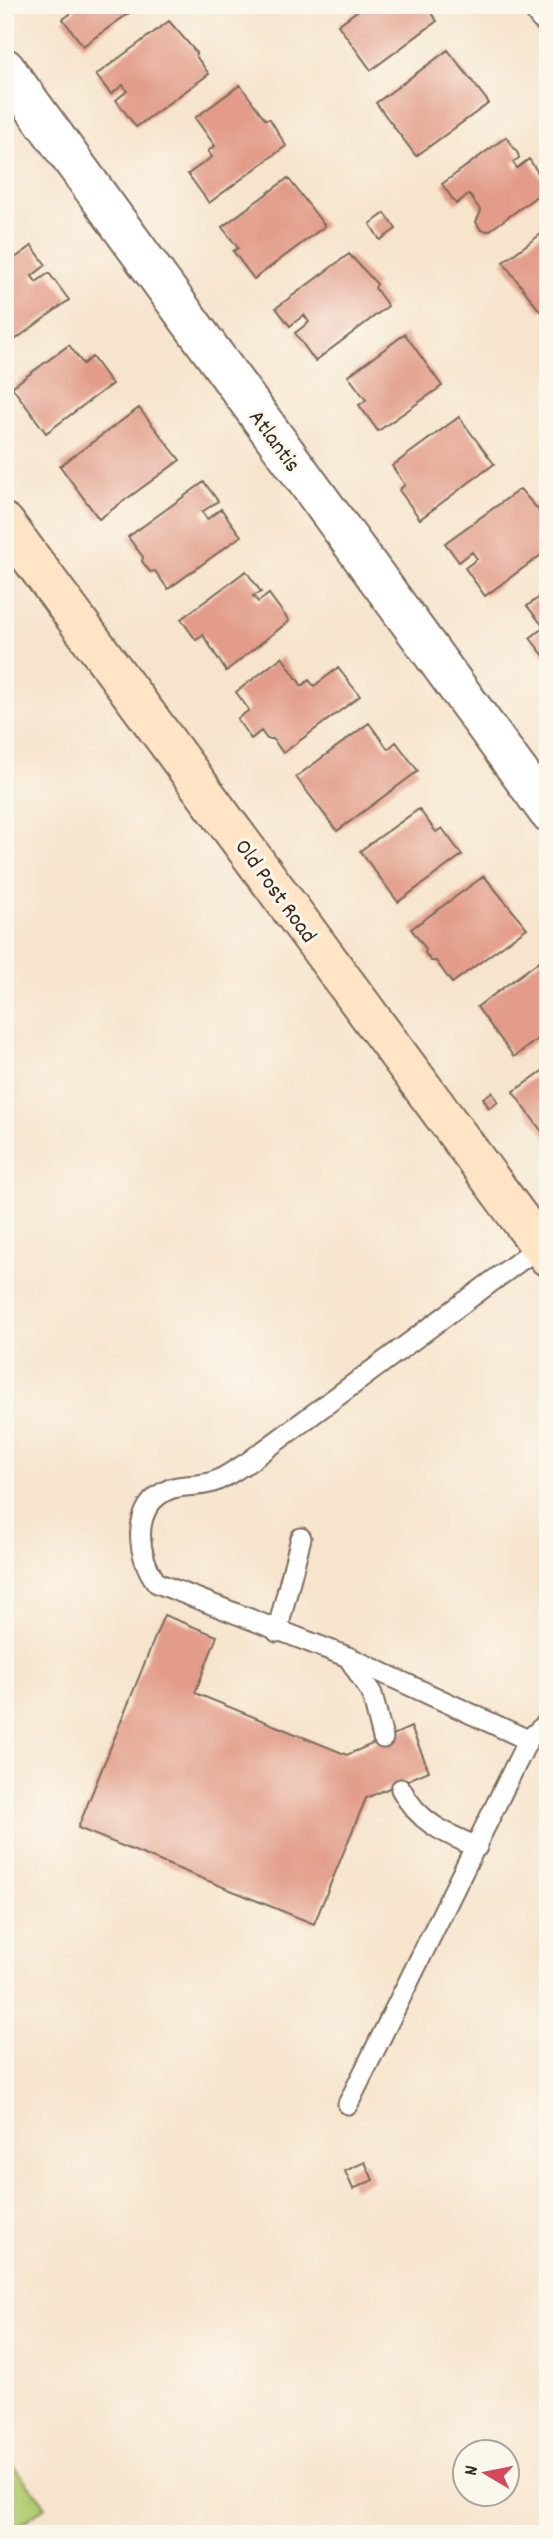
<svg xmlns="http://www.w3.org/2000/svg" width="553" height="2539" font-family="Dekko,sans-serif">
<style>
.green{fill:#afca71;stroke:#757a48;stroke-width:2}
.building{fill:#e29c89}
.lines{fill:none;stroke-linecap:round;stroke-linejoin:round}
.lane-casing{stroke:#7c6b5b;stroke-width:23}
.street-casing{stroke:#7c6b5b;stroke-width:42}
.secondary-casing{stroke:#7c6b5b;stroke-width:42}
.lane{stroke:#fff;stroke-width:19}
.street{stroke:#fff;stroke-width:38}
.secondary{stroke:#ffe4c6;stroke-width:38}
.labels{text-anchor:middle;stroke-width:6;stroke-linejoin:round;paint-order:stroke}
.street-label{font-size:23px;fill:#3b2a1e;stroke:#fbf7ec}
</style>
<rect width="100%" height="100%" fill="#fbf7ec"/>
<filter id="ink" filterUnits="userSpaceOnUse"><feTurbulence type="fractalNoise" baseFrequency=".0143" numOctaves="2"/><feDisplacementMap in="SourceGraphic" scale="14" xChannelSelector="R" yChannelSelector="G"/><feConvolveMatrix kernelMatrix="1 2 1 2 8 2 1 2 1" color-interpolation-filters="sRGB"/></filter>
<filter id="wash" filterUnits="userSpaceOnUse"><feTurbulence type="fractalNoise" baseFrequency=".00686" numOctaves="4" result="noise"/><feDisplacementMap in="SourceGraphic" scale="28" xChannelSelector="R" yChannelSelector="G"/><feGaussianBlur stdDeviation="1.57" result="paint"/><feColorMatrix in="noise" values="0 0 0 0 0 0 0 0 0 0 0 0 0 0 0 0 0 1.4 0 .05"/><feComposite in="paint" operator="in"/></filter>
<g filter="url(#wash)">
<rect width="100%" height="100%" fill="#f6e4cc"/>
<path class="green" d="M5,2456L46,2506L7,2534H5Z"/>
<g id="blocks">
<path class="building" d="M73,5H140L83,46L63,19L76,10Z
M365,5H425L437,21L371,70L338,25Z
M169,21L196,52V56L209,74L136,127L116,100L127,91L123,85L111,94L96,75Z
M448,50L489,103L416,156L376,103Z
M240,85L265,119H270L286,146L209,203L188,174L212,157L208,151L215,146L195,118Z
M506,137L518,154L519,158L513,162L517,168L529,159L548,188L489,231L481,230L476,222L481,211L469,194L456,204L442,184Z
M288,178L325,226L254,279L233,251L238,248L222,227Z
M385,213L396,229L380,240L370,224Z
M548,229V305L540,311L503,262Z
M32,246L46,265L32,276L36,282L49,273L69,300L5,347V265Z
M349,254L377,284L375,288L388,306L315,361L295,333L309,322L304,315L290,326L276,308Z
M405,334L442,386L378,431L359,405L366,400L348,376Z
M69,345L83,364L92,357L112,384L46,433L12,387Z
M139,408L180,460L99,519L60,466Z
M459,417L494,464L420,519L399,490L405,485L392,466Z
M204,482L218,501L202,512L207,519L221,509L241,536L168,589L155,571L150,572L142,561L143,557L128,537Z
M520,489L548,521L545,524L548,528V550L485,596L465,568L477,559L472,552L459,562L445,543Z
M246,571L261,592L253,596L258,602L269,594L289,621L226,671L203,635L196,640L181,619Z
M548,591V661L530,638L544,627L527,606Z
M282,657L302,686L309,680L314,686L338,668L360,696L283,753L273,739H267L261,731L251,739L237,719L249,710L236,692Z
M369,723L388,749L396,742L418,771L337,831L296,777Z
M419,809L436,832L442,828L462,855L398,902L360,851Z
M484,876L527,928L452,983L436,961H431L425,953L426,949L411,929Z
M545,957L548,961V1031L514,1057L477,1007Z
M548,1067V1140L513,1092Z
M492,1092L498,1102L489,1108L483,1098Z
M164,1615L217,1636L195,1693L347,1755L411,1727L429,1771L366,1798L314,1924L78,1828Z
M365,2162L373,2180L353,2189L345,2171Z"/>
</g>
</g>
<g filter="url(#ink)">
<use href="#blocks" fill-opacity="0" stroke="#7c6b5b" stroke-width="2"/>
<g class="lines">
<defs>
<path id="lane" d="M540,1246L247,1463C236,1469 225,1478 213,1482C199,1487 183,1484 170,1489C130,1505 136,1556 157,1583L348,1657L528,1740L548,1722
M277,1632L301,1538
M350,1660L372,1694L383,1738
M401,1789C418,1822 444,1833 477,1847
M348,2104L528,1740"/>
<path id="street" d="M542,5L548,13
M5,68L548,812"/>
<path id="secondary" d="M5,523L548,1257"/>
</defs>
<use href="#lane" class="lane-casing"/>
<use href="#street" class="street-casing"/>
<use href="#secondary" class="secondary-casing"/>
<use href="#lane" class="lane"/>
<use href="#street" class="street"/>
<use href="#secondary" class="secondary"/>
</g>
</g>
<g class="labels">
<g class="street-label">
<text transform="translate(276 440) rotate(54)" y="8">Atlantis</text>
<text transform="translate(277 890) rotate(54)" y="8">Old Post Road</text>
</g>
</g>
<rect width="553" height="2539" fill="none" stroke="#fbf7ec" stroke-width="28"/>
<g transform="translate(486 2473) rotate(280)"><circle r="33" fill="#fbf7ec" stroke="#aea59a" stroke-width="2"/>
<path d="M0-5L12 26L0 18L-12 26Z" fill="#d1495b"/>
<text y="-10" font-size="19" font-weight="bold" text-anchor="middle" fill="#3b2a1e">N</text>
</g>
</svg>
